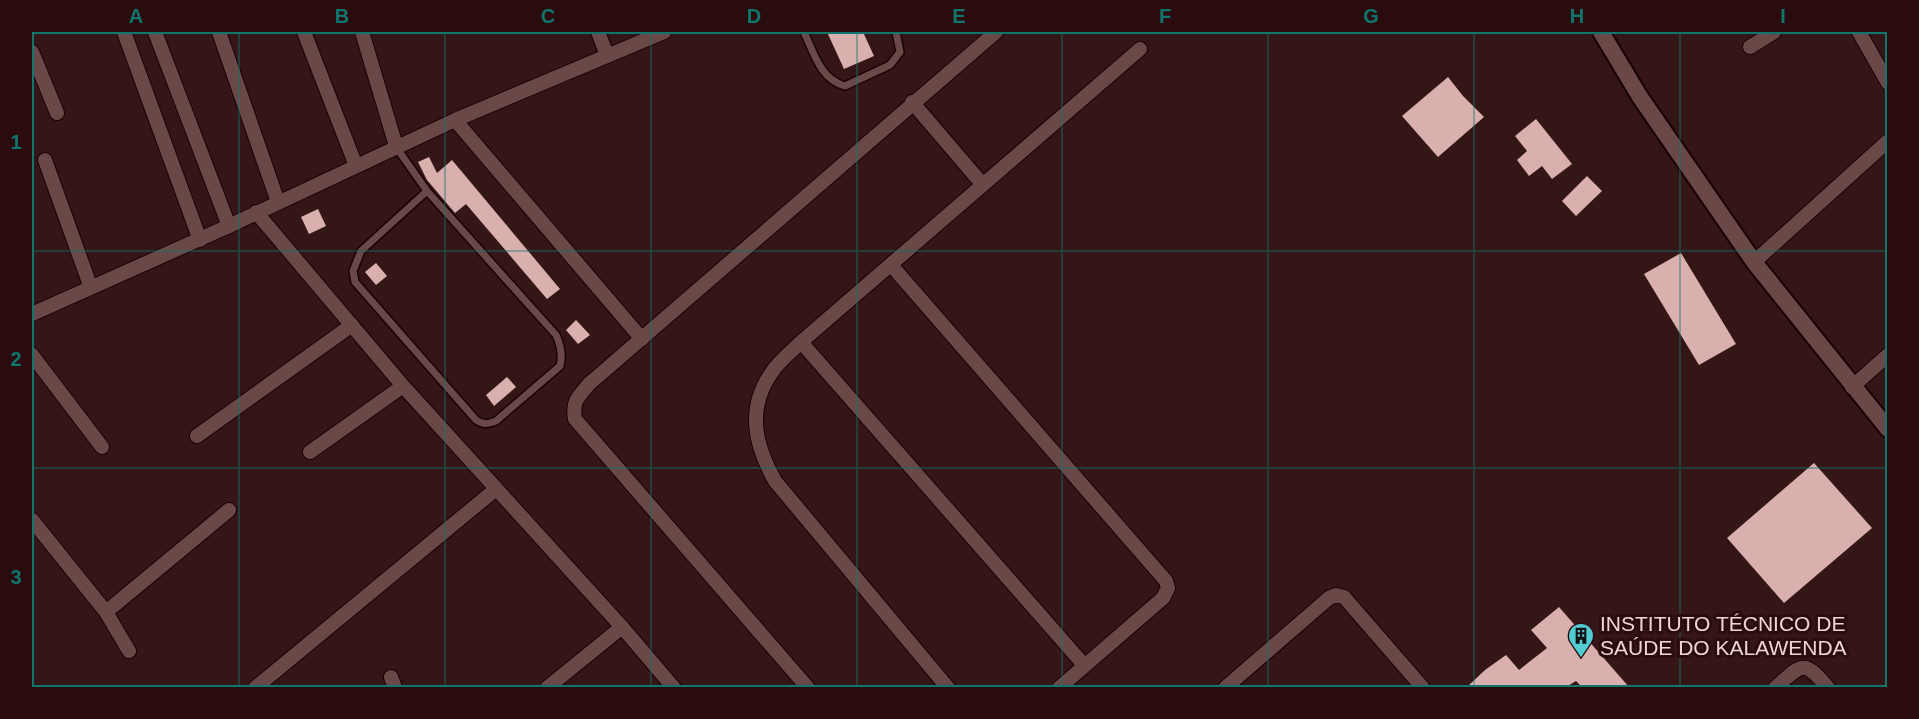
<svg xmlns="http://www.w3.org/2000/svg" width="1919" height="719" font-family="Helvetica,sans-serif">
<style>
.building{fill:#dab0af}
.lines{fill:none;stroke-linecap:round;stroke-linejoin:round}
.service-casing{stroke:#1a0204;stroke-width:10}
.minor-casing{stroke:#1a0204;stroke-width:16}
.tertiary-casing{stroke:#1a0204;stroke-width:20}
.service{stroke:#6b4848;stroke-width:7}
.minor{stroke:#6b4848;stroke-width:14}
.tertiary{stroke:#6b4848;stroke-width:16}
.grid{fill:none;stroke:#0f766e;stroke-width:1.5;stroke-opacity:0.55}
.labels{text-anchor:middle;stroke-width:6;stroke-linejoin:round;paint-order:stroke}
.poi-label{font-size:21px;fill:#ecd6d5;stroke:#2a0c0e;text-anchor:start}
.neatline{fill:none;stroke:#0f766e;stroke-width:2}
.grid-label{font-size:20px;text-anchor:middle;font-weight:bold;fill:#0f766e}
</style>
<rect width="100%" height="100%" fill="#341617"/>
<path class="building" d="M827,32H863L874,56L844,69Z
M1448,77L1463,96L1484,117L1438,157L1402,116Z
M1536,119L1572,164L1552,179L1542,166L1529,176L1517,160L1527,151L1515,136Z
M429,157L437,173L452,160L560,289L547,299L466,204L455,213L427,180L418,162Z
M1587,176L1602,191L1576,216L1562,201Z
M318,209L326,226L309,234L301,217Z
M1681,253L1736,344L1699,365L1644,274Z
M376,263L387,276L376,285L365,272Z
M576,320L590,335L578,344L566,330Z
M507,377L516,387L494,406L486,395Z
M1814,463L1872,528L1784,603L1727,538Z
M1559,607L1629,687H1582L1576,681L1566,687H1467L1485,670L1506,655L1519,670L1547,648L1531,630Z"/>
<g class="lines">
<defs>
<path id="service" d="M804,32C814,53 820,79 845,86L890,65L900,52L896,32
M396,147L427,191L556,335C561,346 563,355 560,366L496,421C488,424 483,425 476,420L355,282L353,271L361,251L427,191"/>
<path id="minor" d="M124,32L200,240
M155,32L229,226
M219,32L278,202
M304,32L356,166
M362,32L396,146
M598,32L607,55
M1859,32L1888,83
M1750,47L1774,32
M32,52L57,113
M912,102L983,185
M455,120L642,339
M45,160L91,288
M256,212L403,386L622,627L674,688
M1754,262L1888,141
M891,265L1166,581L1168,588L1163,598L1059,688
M32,314L229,226L455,120L664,32
M801,342L1084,665
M32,355L102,447
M1852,387L1888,355
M197,436L352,325
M310,452L403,386
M32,520L106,612L129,651
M106,612L229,510
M391,677L395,688
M255,688L496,489
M547,688L622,627
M808,688L575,419C572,401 578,397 589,384L996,32
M948,688L775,481C755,445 746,409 772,372C779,361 792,351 801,342L1140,49
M1225,688L1329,598L1336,595L1344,597L1423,688
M1775,688C1802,664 1803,658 1828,688"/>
<path id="tertiary" d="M1601,32L1640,97L1754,262L1888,429"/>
</defs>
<use href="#service" class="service-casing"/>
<use href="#minor" class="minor-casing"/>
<use href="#tertiary" class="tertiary-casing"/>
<use href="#service" class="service"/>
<use href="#minor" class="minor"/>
<use href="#tertiary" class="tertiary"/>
</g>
<path class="grid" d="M239,32V688M445,32V688M651,32V688M857,32V688M1062,32V688M1268,32V688M1474,32V688M1680,32V688M32,251H1888M32,468H1888"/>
<defs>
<symbol id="building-pin" viewBox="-11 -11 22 30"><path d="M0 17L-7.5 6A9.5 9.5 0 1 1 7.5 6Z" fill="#51ccd2" stroke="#2a0c0e"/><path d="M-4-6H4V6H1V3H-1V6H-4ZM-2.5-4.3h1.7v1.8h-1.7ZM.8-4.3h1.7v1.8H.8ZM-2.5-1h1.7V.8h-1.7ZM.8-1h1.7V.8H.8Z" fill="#111"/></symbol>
</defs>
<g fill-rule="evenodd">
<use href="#building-pin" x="1566" y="621" width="30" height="40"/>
</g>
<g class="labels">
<g class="poi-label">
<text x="1600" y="631">INSTITUTO TÉCNICO DE<tspan x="1600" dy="24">SAÚDE DO KALAWENDA</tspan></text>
</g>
</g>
<rect width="1919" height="719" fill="none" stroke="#2a0c0e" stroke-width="66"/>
<rect x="33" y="33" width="1853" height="653" class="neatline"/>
<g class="grid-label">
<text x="136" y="23">A</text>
<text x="342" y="23">B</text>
<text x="548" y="23">C</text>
<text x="754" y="23">D</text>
<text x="959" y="23">E</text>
<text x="1165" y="23">F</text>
<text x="1371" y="23">G</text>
<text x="1577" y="23">H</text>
<text x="1783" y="23">I</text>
<text x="16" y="149">1</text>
<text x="16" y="366">2</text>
<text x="16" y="584">3</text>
</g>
</svg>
